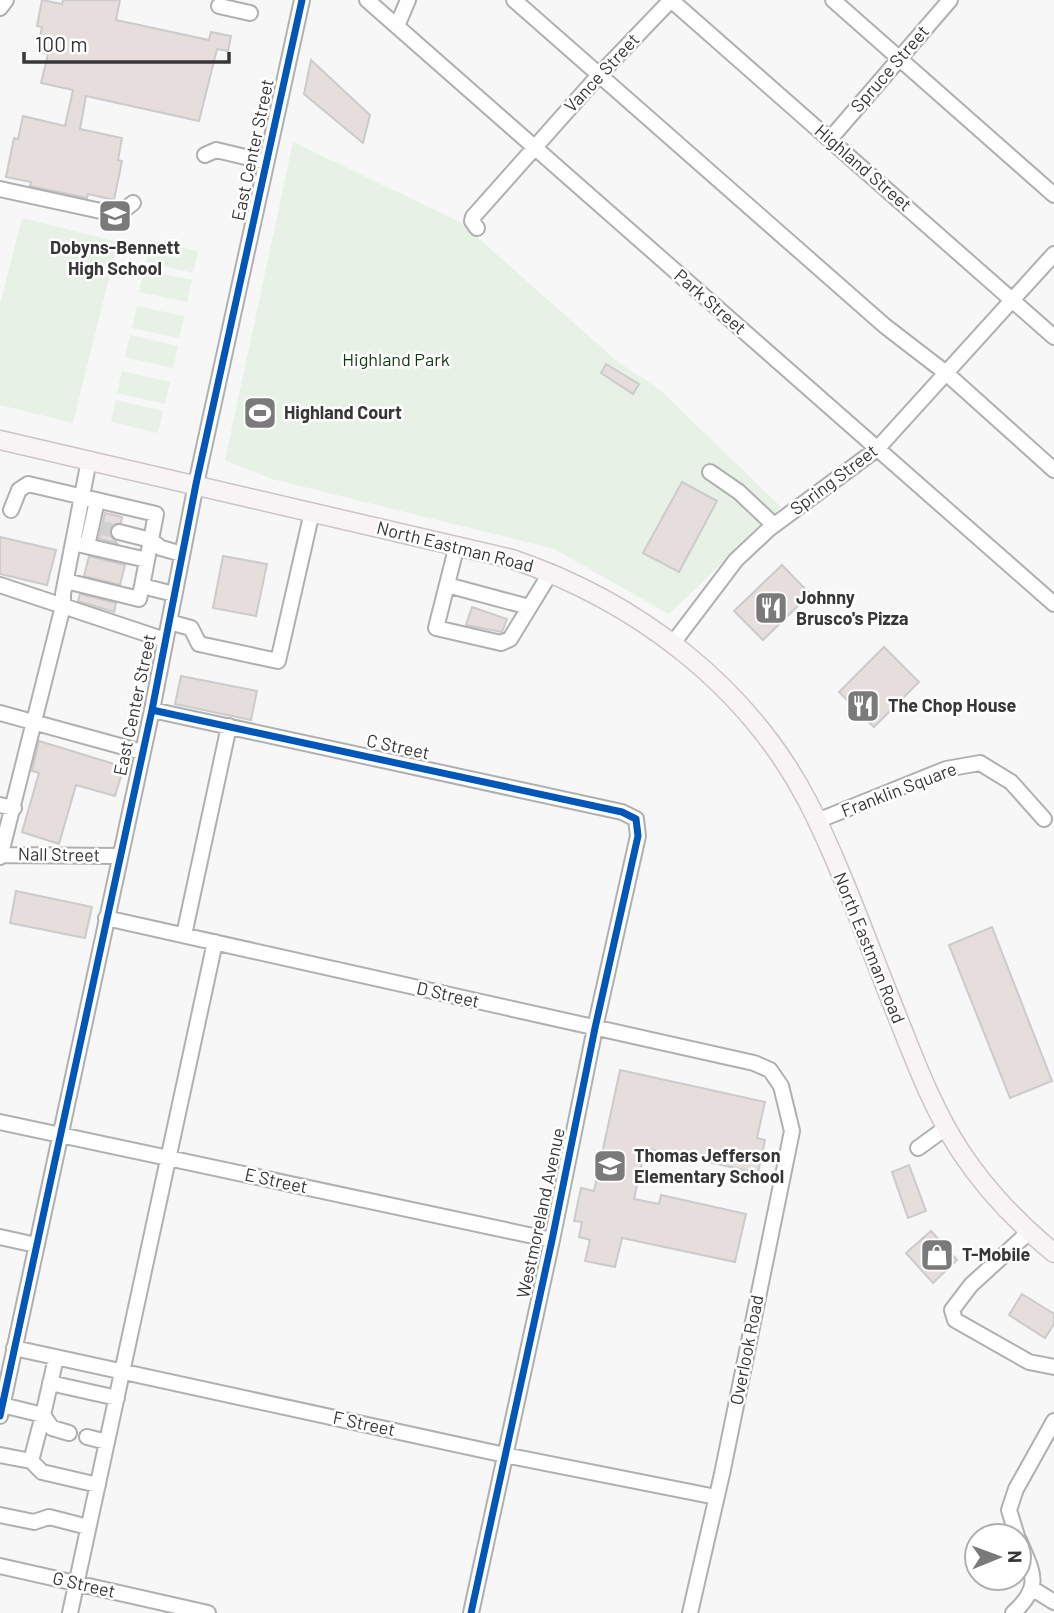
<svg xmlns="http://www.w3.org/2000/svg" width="1054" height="1613" font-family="Barlow,sans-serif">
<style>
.green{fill:#e7f1e6}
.building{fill:#e5dedc;stroke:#cbcbcb;stroke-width:2}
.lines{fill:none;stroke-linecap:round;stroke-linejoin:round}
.minor-tunnel{stroke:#d1d1d2;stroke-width:14;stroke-dasharray:14 7;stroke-linecap:butt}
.minor-casing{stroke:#b0b0b0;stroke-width:18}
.major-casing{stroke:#cbc4c4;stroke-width:21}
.minor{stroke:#fefefe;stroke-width:14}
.major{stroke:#f8f4f5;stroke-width:18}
.cycleway-casing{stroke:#fff;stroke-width:11}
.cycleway{stroke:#0057b8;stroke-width:7}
.labels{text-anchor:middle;stroke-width:5;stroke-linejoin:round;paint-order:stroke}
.street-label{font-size:18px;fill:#373738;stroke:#fff}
.poi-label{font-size:18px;font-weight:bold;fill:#373738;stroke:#fff;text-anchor:start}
.park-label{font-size:18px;fill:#143a13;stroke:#fff}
</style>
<rect width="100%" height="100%" fill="#f7f7f8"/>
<path class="green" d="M293,142L460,222L619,363L659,389L781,507L669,614L554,549L272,479L225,460Z
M22,218L118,242L73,423L0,405V304Z
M150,240L198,251L193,273L146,262Z
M144,270L192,280L187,302L139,292Z
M137,306L184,316L179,338L132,328Z
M130,335L178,346L173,368L125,357Z
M122,371L170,382L165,404L117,393Z
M116,400L163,411L158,433L111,422Z"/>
<path class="building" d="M42,0L62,4L63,0H120L116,20L209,40L211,32L231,36L228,51L217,49L199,121L86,96L80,129L122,138L118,160L122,161L114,200L88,194L87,198L30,186L31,182L6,177L14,138L18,139L23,116L65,126L73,90L41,83L48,54L37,51L42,27L37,26Z
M311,60L370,115L363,143L304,94Z
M606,364L639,384L633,394L601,373Z
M682,482L717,501L679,572L643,553Z
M105,513L122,517L121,523L113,525L110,530V535L117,543L99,539Z
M0,537L56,550L47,585L0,574Z
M89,556L125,565L120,585L84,576Z
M223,556L267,564L256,616L213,608Z
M782,565L810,594L763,640L734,611Z
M80,594L116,603L114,612L78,601Z
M472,607L507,619L502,632L466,625Z
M884,647L919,682L874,727L839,692Z
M181,676L257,691L251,720L175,704Z
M39,741L124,767L115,796L76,785L59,844L22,832L39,773L32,771Z
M16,891L92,907L85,938L10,923Z
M992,927L1052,1081L1010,1098L949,945Z
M620,1070L765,1102L757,1138L765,1140L758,1173L645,1148L634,1199L659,1204L661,1195L746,1214L735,1262L622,1238L615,1267L585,1261L590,1240L579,1237L582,1222L574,1221L581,1188L594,1191Z
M909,1165L926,1211L908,1218L892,1172Z
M931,1231L957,1260L933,1283L906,1253Z
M1022,1294L1054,1314V1324L1045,1338L1009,1315Z"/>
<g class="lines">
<path class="minor-tunnel" d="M102,528L119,532"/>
<defs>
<path id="minor" d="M367,0L1054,604
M514,0L885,326L946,373L1054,470
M833,0L1054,195
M219,6L250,13
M0,8L6,0
M397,26L408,0
M830,139L950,0
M205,155L216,150L266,162
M0,189L110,213L124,210L133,203
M477,228L472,221L473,217L600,74L671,0L1054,337
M710,472L739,492L774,525
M11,510L19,490L28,484L156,514L142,586L174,594
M119,532L151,540L161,548L182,554
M73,543L147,560
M457,545L436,628L501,643L510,639L551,572
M87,546L97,501
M66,581L139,599L142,586
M0,585L165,640
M447,585L529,607
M169,622L191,628L199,644L278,661L312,512
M673,643L736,560L769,529L877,449L1054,254
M152,710L622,812L636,819L638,836L595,1028L552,1240L471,1613
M0,713L142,752
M0,805L14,808
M817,821L946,769L980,763L1011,782L1044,819
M0,855L119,856
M0,857L63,606V594L89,460
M106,918L754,1063L770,1070L781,1086L792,1131L722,1474L690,1613
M184,935L229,726
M0,1122L552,1240
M918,1148L947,1127
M1029,1232L971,1285L952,1310L955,1320L1029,1362L1054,1367
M0,1237L36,1245
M14,1348L505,1455L716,1497
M50,1383L117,1398
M2,1405L43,1415L56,1358
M43,1415L52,1428L69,1433
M0,1416L152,710L196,484L302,0
M87,1437L107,1442
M0,1455L31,1461L43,1415
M31,1461L42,1472L98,1485
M0,1515L34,1522L49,1517L88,1527
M1017,1536L1009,1510L1016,1489L1054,1421
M0,1566L208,1613
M1033,1589L1054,1602
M70,1613L215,942
M1013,1613C1043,1586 1033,1573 1019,1540"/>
<path id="major" d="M0,440L512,559C636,601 747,685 808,802C840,865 864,933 890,998C911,1050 930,1105 961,1152C986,1190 1019,1224 1054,1253"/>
</defs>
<use href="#minor" class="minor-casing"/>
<use href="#major" class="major-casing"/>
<use href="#minor" class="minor"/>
<use href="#major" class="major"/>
<defs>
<path id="cycleway" d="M152,710L622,812L636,819L638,836L595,1028L552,1240L471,1613
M0,1416L152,710L196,484L302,0"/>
</defs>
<use href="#cycleway" class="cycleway-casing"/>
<use href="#cycleway" class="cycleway"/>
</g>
<defs>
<symbol id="school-square" viewBox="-11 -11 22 22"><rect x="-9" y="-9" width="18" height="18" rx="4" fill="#7a7a7b" stroke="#fff"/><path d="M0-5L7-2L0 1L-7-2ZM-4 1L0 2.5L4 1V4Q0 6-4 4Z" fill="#fff"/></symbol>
<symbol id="stadium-square" viewBox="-11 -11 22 22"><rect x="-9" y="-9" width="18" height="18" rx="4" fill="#7a7a7b" stroke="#fff"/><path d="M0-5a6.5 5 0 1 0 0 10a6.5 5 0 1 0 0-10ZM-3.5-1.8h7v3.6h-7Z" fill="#fff"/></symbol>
<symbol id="restaurant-square" viewBox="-11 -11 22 22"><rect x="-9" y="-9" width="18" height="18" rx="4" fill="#7a7a7b" stroke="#fff"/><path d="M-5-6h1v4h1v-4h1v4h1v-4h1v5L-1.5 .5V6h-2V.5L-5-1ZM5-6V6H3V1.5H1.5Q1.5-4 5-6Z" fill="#fff"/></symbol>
<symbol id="shop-square" viewBox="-11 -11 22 22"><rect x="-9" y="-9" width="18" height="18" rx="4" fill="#7a7a7b" stroke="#fff"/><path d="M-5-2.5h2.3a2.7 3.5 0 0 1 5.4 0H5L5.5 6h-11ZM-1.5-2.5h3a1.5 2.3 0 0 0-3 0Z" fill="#fff"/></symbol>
</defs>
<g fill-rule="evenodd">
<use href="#school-square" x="96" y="197" width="38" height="38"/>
<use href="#stadium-square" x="241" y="394" width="38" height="38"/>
<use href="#restaurant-square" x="752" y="589" width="38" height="38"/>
<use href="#restaurant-square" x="844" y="687" width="38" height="38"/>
<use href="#school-square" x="591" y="1147" width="38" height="38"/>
<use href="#shop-square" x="918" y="1236" width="38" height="38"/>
</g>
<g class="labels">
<g class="street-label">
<text transform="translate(890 69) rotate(-49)" y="6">Spruce Street</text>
<text transform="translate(602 73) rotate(-47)" y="6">Vance Street</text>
<text transform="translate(253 150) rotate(-78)" y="6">East Center Street</text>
<text transform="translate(863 168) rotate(41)" y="6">Highland Street</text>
<text transform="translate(710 302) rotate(41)" y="6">Park Street</text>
<text transform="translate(834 480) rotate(-37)" y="6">Spring Street</text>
<text transform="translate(455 547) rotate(14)" y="6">North Eastman Road</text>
<text transform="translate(135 705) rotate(-78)" y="6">East Center Street</text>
<text transform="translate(398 747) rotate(12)" y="6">C Street</text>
<text transform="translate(899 790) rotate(-21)" y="6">Franklin Square</text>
<text transform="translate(59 855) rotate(1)" y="6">Nall Street</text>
<text transform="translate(869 948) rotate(68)" y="6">North Eastman Road</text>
<text transform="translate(448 995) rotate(13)" y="6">D Street</text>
<text transform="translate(276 1181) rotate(12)" y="6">E Street</text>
<text transform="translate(541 1213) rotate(-78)" y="6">Westmoreland Avenue</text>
<text transform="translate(747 1350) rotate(-79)" y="6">Overlook Road</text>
<text transform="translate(364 1424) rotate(12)" y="6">F Street</text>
<text transform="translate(84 1585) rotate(13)" y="6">G Street</text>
</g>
<g class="poi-label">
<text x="115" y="254" text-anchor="middle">Dobyns-Bennett<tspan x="115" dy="21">High School</tspan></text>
<text x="284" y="419">Highland Court</text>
<text x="796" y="604">Johnny<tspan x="796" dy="21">Brusco's Pizza</tspan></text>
<text x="888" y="712">The Chop House</text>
<text x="634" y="1162">Thomas Jefferson<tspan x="634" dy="21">Elementary School</tspan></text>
<text x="962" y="1261">T-Mobile</text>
</g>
<g class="park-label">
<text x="396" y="366">Highland Park</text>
</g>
</g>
<g transform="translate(998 1557) rotate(89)"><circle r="33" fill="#ffffff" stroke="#afafaf" stroke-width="2"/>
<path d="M0-5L12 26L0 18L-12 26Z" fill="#7a7a7b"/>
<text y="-10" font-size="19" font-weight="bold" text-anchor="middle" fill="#373738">N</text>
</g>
<path d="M24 52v10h205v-10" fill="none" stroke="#373738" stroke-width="3.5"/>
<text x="35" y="52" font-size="21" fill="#373738" stroke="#ffffff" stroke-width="5" paint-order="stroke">100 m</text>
</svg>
